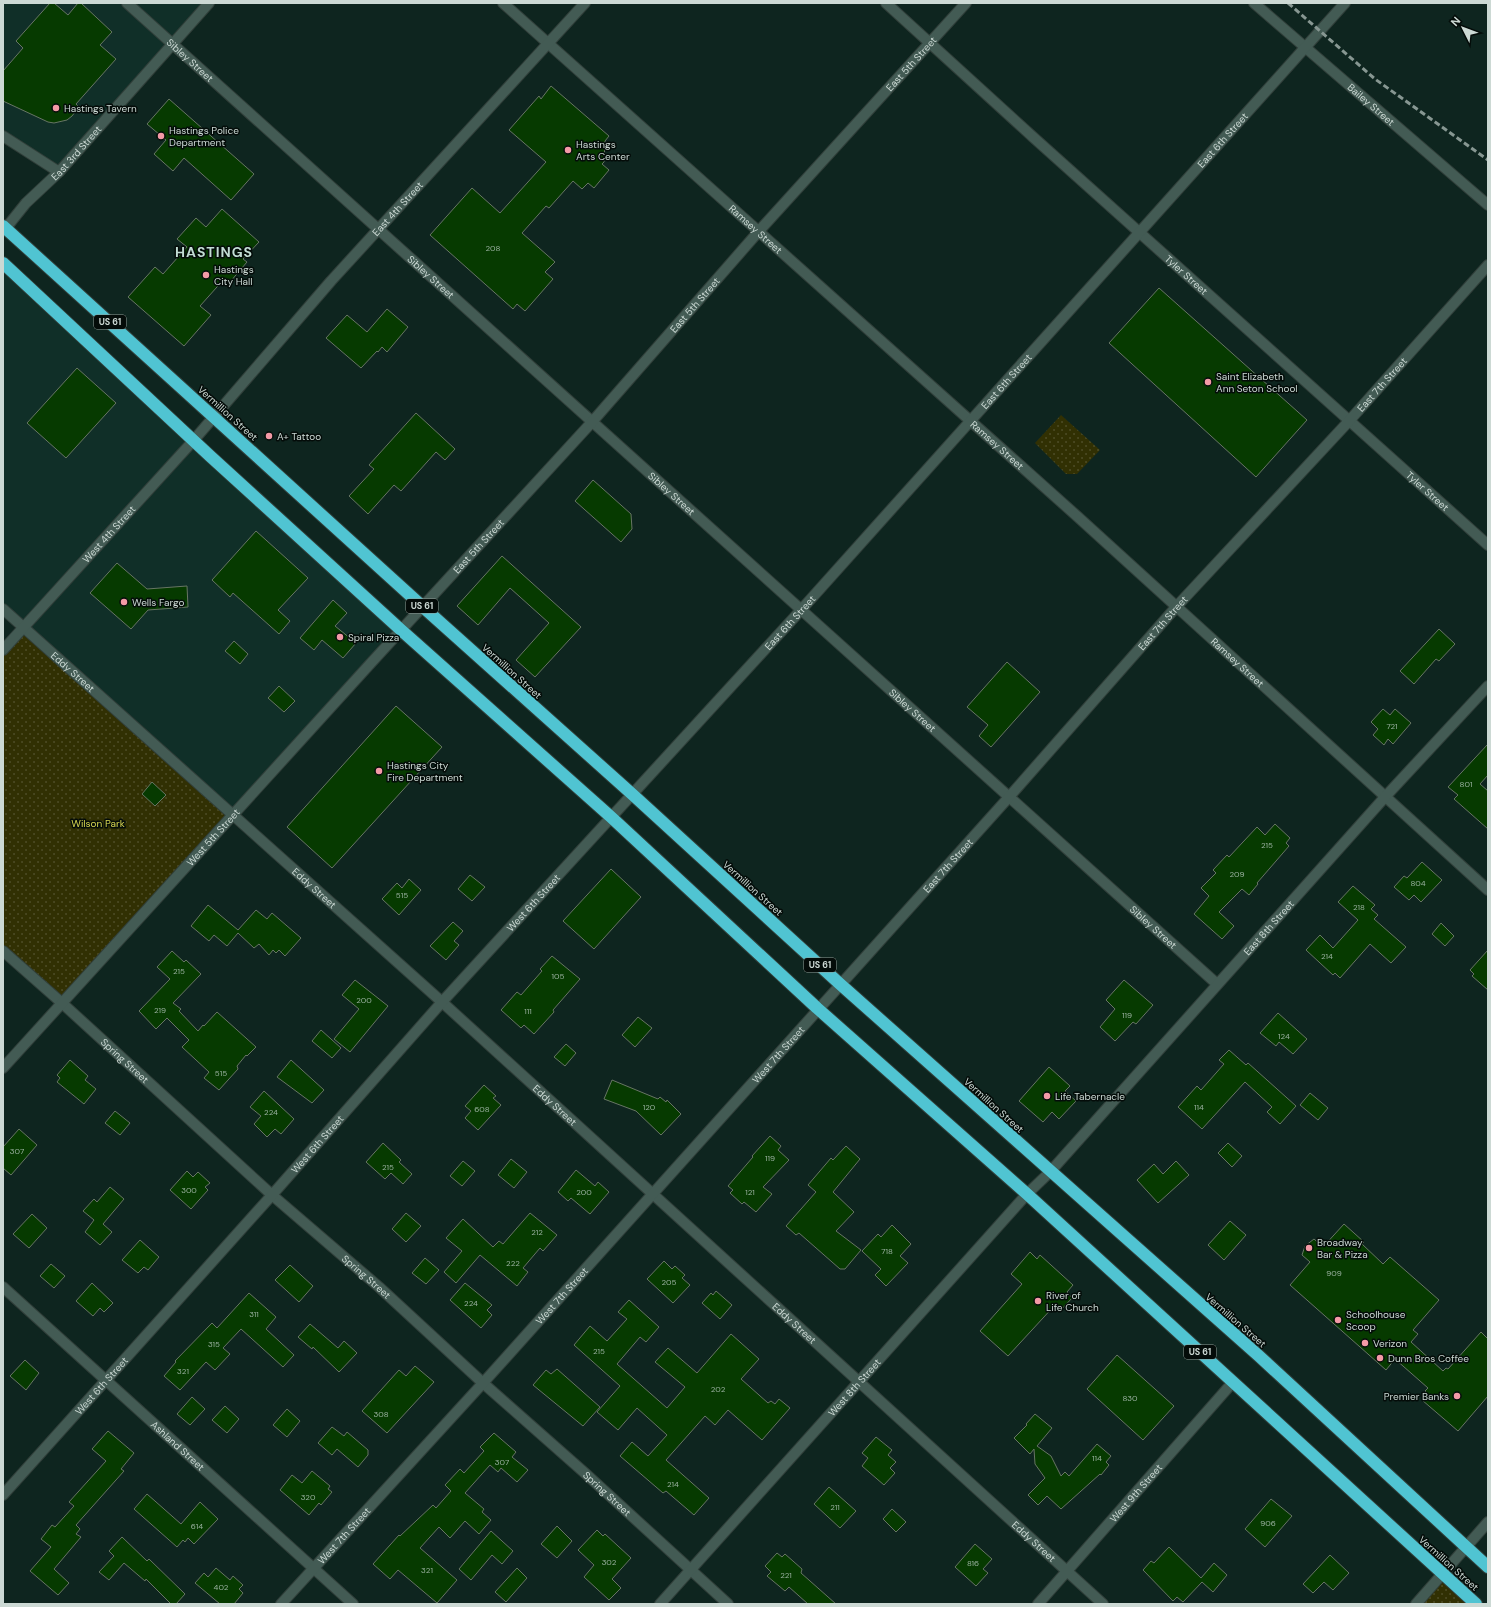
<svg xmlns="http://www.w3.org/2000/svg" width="1491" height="1607" font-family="'DM Sans',sans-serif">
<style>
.built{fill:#102f28}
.park{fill:url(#park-dots)}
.building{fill:#063a00;stroke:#677564}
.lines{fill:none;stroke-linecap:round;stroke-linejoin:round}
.minor-casing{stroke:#313f3a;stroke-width:12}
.highway-casing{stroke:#313f3a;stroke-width:14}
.minor{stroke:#435b54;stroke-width:10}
.highway{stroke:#50c4d2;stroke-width:12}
.rail{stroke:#879792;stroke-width:3;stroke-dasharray:6 3;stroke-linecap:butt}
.poi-dot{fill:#f49aa6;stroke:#040c09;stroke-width:1.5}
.labels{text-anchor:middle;stroke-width:3;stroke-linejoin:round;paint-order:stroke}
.number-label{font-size:8px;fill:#9ab19f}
.shield{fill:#040c09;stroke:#909c97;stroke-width:1}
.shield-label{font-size:9px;font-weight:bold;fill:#ccd9d4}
.street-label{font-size:10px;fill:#ccd9d4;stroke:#040c09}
.poi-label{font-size:10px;fill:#ccd9d4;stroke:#040c09;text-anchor:start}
.park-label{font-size:10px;fill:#dad851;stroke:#040c09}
.district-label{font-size:14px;font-weight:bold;letter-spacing:1px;fill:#c2ddd4;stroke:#040c09}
</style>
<defs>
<pattern id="park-dots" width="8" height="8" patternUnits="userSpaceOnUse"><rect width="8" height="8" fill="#313003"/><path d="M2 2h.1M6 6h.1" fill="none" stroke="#4e4d27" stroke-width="1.8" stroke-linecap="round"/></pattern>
</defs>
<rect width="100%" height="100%" fill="#0e251f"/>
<path class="built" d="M3,3H209L59,172L3,136Z
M3,266L401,630L232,816L3,609Z"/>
<path class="park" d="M1061,415L1100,450L1077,474H1066L1035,443Z
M23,627L232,816L62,1003L3,951V650Z
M1443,1574L1476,1604H1416Z"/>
<path class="building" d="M50,3H54L68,15L78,3H81L112,32L100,45L116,59L76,104L79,107L72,116L67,120L54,123L48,122L3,101V71L23,48L16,41Z
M551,86L609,136L605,141L604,162L602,164L609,170L594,188L588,183L582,189L573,181L549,208L546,206L522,233L555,262L545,272L553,279L525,311L517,304L513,309L430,235L472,188L500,213L546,162L509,130L539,96L541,99Z
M169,99L254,174L231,200L184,158L173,171L154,154L166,140L147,124Z
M222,209L259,242L243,259L247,262L230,282L225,278L200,306L211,315L184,346L128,297L155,267L163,274L187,247L177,239L196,218L206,227Z
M1159,288L1307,420L1256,477L1109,343Z
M387,309L408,327L387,352L382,347L378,352L377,351L361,368L326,338L347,315L367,332Z
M77,368L116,403L66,458L27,423Z
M416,413L455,449L445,460L436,452L401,491L394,485L368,514L349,496L374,469L369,465Z
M593,480L631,514L632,529L621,542L575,501Z
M256,531L308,578L278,610L290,621L279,634L233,593L230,597L212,580Z
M502,556L581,627L535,677L516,660L549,623L510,588L478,625L457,606Z
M117,563L147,589L187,586L188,607L148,610L131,629L90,593Z
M333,600L347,613L335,626L356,643L343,658L322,640L314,650L300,638Z
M1439,629L1455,644L1439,661L1436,659L1414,684L1400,671Z
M234,641L248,654L240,664L225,651Z
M1007,662L1040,692L991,747L979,736L988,725L967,707Z
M279,686L295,701L284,712L268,698Z
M396,706L442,747L332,868L287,827Z
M1383,709L1390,715L1395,709L1411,723L1393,744L1388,739L1384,745L1373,735L1378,729L1371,722Z
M1488,744V775L1480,784L1488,791V829L1454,799L1458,795L1448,787Z
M152,782L166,795L155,806L142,794Z
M1275,824L1290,838L1286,843L1289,846L1257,883L1258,884L1249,895L1242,889L1219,912L1234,926L1222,939L1194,914L1209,896L1201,888L1216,873L1213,870L1227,855L1229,857L1257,827L1265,835Z
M1422,862L1442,880L1421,902L1414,895L1409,900L1394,887L1404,876L1407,878Z
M611,869L641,897L594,949L563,921Z
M470,875L485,887L472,901L458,889Z
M409,879L421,890L399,915L382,899L397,883L402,888Z
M1353,886L1375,905L1371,909L1378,915L1374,919L1406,947L1391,963L1370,944L1340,978L1335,973L1333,975L1306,950L1320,935L1333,948L1358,920L1338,902Z
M208,905L238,930L256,910L267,919L272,913L301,938L285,956L279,950L276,953L273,950L269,955L259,944L254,948L238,933L227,946L214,935L209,941L191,926Z
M453,922L463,931L454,941L459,945L446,960L430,946Z
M1441,923L1454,936L1445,946L1432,934Z
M1488,950V990L1472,976L1474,974L1470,970Z
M172,951L184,962L186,960L201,974L173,1003L181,1009L179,1011L198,1031L203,1025L204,1026L217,1012L256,1047L247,1056L246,1055L237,1066L238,1069L219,1090L204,1078L209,1072L182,1047L189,1040L167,1018L156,1029L139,1011L170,979L157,967Z
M552,956L580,979L553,1010L554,1012L534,1034L524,1025L521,1028L501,1010L517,992L521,995L542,971L540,969Z
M355,980L388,1006L350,1052L334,1039L359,1009L342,995Z
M1124,980L1153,1005L1136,1024L1133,1022L1115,1041L1100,1027L1115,1009L1106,1000Z
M1278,1013L1307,1039L1293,1054L1279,1042L1276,1046L1260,1033Z
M638,1017L652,1028L635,1047L622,1035Z
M321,1030L341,1048L332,1058L312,1041Z
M566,1044L576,1053L565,1066L554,1057Z
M1229,1050L1246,1065L1248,1063L1296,1106L1280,1124L1267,1112L1272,1107L1245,1082L1202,1129L1178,1107L1197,1086L1201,1090L1224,1064L1219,1060Z
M70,1060L88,1076L85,1080L96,1089L84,1104L57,1082L60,1078L57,1075Z
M291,1060L324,1090L312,1103L277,1077Z
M1049,1067L1070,1086L1065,1091L1076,1101L1059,1119L1052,1112L1043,1122L1019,1101Z
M612,1080L658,1099L660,1097L666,1102L667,1100L681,1114L661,1135L636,1111L604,1099Z
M484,1085L496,1096L493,1098L501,1105L478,1130L465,1118L471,1111L465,1106Z
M264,1091L294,1119L281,1134L275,1129L267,1137L254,1124L261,1116L250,1107Z
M1310,1093L1328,1108L1318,1120L1300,1105Z
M115,1111L130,1123L120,1135L105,1123Z
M19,1129L37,1145L11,1175L3,1168V1147Z
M770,1136L781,1146L778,1150L789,1160L763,1187L772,1194L756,1212L744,1202L742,1204L730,1193L733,1190L728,1186L753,1157L752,1156Z
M383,1143L401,1160L399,1162L412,1174L403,1184L391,1173L385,1179L366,1162Z
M1228,1143L1242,1156L1232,1167L1218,1153Z
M846,1146L860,1159L833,1192L854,1212L836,1231L861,1250L845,1269H840L799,1233L796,1235L786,1226L816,1192L808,1185L831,1158L833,1160Z
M511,1159L527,1172L514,1188L498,1175Z
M463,1161L475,1171L462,1186L450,1176Z
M1176,1161L1189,1175L1158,1203L1137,1180L1154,1164L1163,1174Z
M576,1170L595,1186L598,1182L609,1192L590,1214L571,1198L568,1201L558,1192Z
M187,1171L193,1177L198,1172L210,1183L205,1187L208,1190L191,1209L170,1190Z
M110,1187L124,1199L103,1224L112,1232L100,1245L85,1232L94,1220L83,1211L94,1199L97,1202Z
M406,1213L421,1226L406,1242L392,1229Z
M530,1213L557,1235L543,1251L540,1248L523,1268L528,1272L517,1286L480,1255L456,1283L444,1272L462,1251L446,1238L463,1219L493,1247L499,1241L503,1244Z
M32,1214L47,1228L29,1248L13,1234Z
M1230,1221L1246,1235L1224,1260L1208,1245Z
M1344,1224L1364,1242L1362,1244L1383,1264L1390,1257L1439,1300L1413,1330L1418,1334L1411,1342L1443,1371L1446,1368L1448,1369L1481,1332L1488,1339V1396L1458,1431L1422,1400L1427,1393L1425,1391L1428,1388L1395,1359L1386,1370L1290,1285L1310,1262L1302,1255L1305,1246L1314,1239L1323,1247Z
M892,1225L911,1244L900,1256L908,1263L886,1286L875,1275L881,1269L862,1251L878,1234L881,1237Z
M140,1240L159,1257L148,1270L144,1267L138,1273L122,1260Z
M1030,1252L1037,1259L1040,1255L1073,1285L1067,1292L1072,1298L1061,1310L1055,1305L1008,1356L980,1331L1022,1284L1011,1274Z
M425,1258L439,1270L426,1284L412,1273Z
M664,1261L672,1269L675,1266L685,1275L682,1278L690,1285L673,1303L647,1279Z
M51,1264L65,1276L54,1288L40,1276Z
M290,1265L313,1286L299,1302L275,1280Z
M92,1283L113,1303L104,1312L100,1308L93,1316L76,1301Z
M465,1283L492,1305L487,1310L492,1315L481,1328L450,1300Z
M716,1291L732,1305L720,1319L702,1303L711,1293L713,1295Z
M249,1293L276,1317L266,1329L294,1355L283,1367L241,1329L223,1348L230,1354L215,1370L206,1362L180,1390L164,1376L176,1362L175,1361L212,1323L217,1328Z
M629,1300L659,1327L646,1342L640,1337L617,1364L667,1408L685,1387L655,1362L668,1348L697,1373L731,1334L759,1359L741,1379L768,1403L771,1401L775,1404L779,1399L790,1408L762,1440L728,1410L715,1425L705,1416L666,1460L709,1498L694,1515L666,1491L663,1493L620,1456L632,1442L648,1456L667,1435L637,1408L618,1430L597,1412L620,1386L574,1345L590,1326L607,1341L627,1319L618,1312Z
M310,1324L338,1348L344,1341L357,1353L339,1372L313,1347L312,1349L298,1337Z
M1117,1355L1174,1406L1143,1440L1087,1389Z
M25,1360L39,1373L26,1390L10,1376Z
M415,1366L434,1382L387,1433L362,1411L399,1370L406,1376Z
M557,1369L600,1407L583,1426L533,1385L546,1370L551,1374Z
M192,1397L205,1409L190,1425L177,1414Z
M225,1406L239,1419L227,1433L212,1420Z
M287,1409L300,1421L287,1437L273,1425Z
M1035,1414L1052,1428L1037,1446L1051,1456L1061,1476L1065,1472L1069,1476L1097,1444L1111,1456L1106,1462L1109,1465L1101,1475L1100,1474L1061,1509L1047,1496L1038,1505L1028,1495L1045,1478L1035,1464L1034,1449L1030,1454L1014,1438L1027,1425L1026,1424Z
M332,1427L344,1436L347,1432L368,1450V1455L358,1467L337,1449L332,1455L318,1443Z
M108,1431L134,1453L121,1469L124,1471L76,1525L80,1529L76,1534L81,1537L54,1569L69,1583L58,1595L30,1571L51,1547L41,1539L52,1525L55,1527L74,1506L69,1502L106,1461L92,1449Z
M494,1433L516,1452L512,1457L528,1470L517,1482L501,1468L498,1472L490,1465L465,1493L484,1509L482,1512L491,1520L479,1534L465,1521L450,1538L439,1527L420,1548L457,1580L437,1603L398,1570L390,1579L373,1564L399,1535L400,1536L433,1505L436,1508L451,1491L445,1485L460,1469L464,1473L484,1451L480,1447Z
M876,1437L892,1450L888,1455L896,1462L890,1468L895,1473L884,1485L862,1466L868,1458L862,1453Z
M312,1471L330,1486L328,1489L332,1492L321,1505L319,1503L309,1515L280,1490L292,1475L302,1483Z
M829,1487L856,1511L840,1528L814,1504Z
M147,1494L181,1524L200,1502L218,1519L194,1544L188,1538L185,1542L183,1540L177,1547L134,1509Z
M1271,1499L1292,1516L1265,1547L1245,1529Z
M892,1509L906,1522L896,1532L883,1519Z
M557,1526L572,1541L557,1558L541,1544Z
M597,1530L603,1536L605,1534L631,1558L612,1579L621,1588L609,1600L584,1577L594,1565L578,1550Z
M491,1531L513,1551L502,1564L492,1555L471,1580L459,1569Z
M122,1537L147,1561L149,1559L185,1594L176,1604H171L146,1579L145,1581L124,1563L109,1580L99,1572L114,1556L109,1551Z
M975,1544L992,1559L983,1569L988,1573L976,1586L955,1567Z
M1169,1547L1201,1578L1214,1563L1227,1575L1213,1592L1202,1582L1183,1602L1177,1597L1173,1601L1143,1570L1151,1561L1154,1563Z
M777,1553L782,1557L785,1554L802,1569L801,1573L836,1604H808L789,1587L785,1591L767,1576L771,1572L765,1566Z
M1330,1555L1349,1573L1333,1590L1324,1582L1313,1593L1303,1584Z
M216,1568L230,1580L233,1576L243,1585L239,1589L243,1593L234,1604H220L195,1583L204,1573L208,1577Z
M517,1568L527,1578L506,1602L495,1592Z"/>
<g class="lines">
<defs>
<g id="minor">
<path id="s1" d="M127,3L1217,984"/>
<path id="s2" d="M503,3L1078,517L1488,890"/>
<path id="s3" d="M886,3L1033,137L1488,545"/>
<path id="s4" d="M1254,3L1488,205"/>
<path d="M3,136L59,172"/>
<path id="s5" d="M6,228L26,203L59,172L209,3"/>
<path id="s6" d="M3,609L442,1002L1103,1604"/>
<path id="s7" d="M3,650L193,441L331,281L585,3"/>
<path id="s8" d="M3,951L62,1003L272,1195L379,1287L483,1383L586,1474L728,1604"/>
<path id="s9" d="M3,1068L370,664L592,422L759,231L966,3"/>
<path id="s10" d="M3,1287L353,1604"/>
<path id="s11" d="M3,1495L272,1195L442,1002L801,610L1345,3"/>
<path id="s12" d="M281,1604L483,1383L1009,797L1177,606L1349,421L1488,265"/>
<path id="s13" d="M660,1604L1027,1194L1050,1172L1385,797L1488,686"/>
<path id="s14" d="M1038,1604L1233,1382"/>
<path d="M1416,1604L1488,1522"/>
</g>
<path id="highway" d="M3,226L423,607L632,794L840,984L1259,1356L1488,1567
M3,263L210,456L401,630L611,817L817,1008L1027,1194L1476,1604"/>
</defs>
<use href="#minor" class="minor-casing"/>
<use href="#highway" class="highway-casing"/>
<use href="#minor" class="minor"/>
<use href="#highway" class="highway"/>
<path class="rail" d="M1288,3L1375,79L1488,160"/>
</g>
<g class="poi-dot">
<circle cx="56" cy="108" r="4"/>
<circle cx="161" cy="136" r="4"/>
<circle cx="568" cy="150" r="4"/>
<circle cx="206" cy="275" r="4"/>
<circle cx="1208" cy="382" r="4"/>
<circle cx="269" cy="436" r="4"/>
<circle cx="124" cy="602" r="4"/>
<circle cx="340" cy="637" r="4"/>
<circle cx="379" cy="771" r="4"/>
<circle cx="1047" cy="1096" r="4"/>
<circle cx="1309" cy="1248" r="4"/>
<circle cx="1038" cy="1301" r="4"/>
<circle cx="1338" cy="1320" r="4"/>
<circle cx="1365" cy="1343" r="4"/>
<circle cx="1380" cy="1358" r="4"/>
<circle cx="1457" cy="1396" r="4"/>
</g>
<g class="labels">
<g class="number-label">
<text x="493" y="251">208</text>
<text x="1392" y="729">721</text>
<text x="1466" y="787">801</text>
<text x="1267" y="848">215</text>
<text x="1237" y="877">209</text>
<text x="1418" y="886">804</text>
<text x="402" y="898">515</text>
<text x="1359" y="910">218</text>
<text x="1327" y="959">214</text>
<text x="179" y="974">215</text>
<text x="558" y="979">105</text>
<text x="364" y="1003">200</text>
<text x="160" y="1013">219</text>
<text x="528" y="1014">111</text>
<text x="1127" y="1018">119</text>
<text x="1284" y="1039">124</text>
<text x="221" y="1076">515</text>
<text x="649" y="1110">120</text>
<text x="1199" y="1110">114</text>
<text x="482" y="1112">608</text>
<text x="271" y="1115">224</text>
<text x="17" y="1154">307</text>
<text x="770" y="1161">119</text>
<text x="388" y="1170">215</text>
<text x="189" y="1193">300</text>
<text x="584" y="1195">200</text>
<text x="750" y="1195">121</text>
<text x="537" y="1235">212</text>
<text x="887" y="1254">718</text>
<text x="513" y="1266">222</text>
<text x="1334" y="1276">909</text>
<text x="669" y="1285">205</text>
<text x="471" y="1306">224</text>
<text x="254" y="1317">311</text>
<text x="214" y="1347">315</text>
<text x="599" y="1354">215</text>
<text x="183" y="1374">321</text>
<text x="718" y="1392">202</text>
<text x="1130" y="1401">830</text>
<text x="381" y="1417">308</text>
<text x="1097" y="1461">114</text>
<text x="502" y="1465">307</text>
<text x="673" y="1487">214</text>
<text x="308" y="1500">320</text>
<text x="835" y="1510">211</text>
<text x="1268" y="1526">906</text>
<text x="197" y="1529">614</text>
<text x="609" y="1565">302</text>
<text x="973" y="1566">816</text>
<text x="427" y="1573">321</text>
<text x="786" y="1578">221</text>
<text x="221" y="1590">402</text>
</g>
<g class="shield">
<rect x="94" y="315" width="32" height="14" rx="3"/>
<rect x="406" y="599" width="32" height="14" rx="3"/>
<rect x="804" y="958" width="32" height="14" rx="3"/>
<rect x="1184" y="1345" width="32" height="14" rx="3"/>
</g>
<g class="shield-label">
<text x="110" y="325">US 61</text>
<text x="422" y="609">US 61</text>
<text x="820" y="968">US 61</text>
<text x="1200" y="1355">US 61</text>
</g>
<g class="street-label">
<text dy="4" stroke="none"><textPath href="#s1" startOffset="85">Sibley Street</textPath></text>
<text dy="4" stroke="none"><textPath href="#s9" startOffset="1354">East 5th Street</textPath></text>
<text dy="4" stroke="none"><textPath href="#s4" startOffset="155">Bailey Street</textPath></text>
<text dy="4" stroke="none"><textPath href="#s11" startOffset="1823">East 6th Street</textPath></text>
<text dy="4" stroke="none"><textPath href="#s5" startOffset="103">East 3rd Street</textPath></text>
<text dy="4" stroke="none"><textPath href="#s7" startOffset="592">East 4th Street</textPath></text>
<text dy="4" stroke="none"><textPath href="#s2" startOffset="339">Ramsey Street</textPath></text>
<text dy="4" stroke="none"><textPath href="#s3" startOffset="405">Tyler Street</textPath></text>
<text dy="4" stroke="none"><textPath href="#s1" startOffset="409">Sibley Street</textPath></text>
<text dy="4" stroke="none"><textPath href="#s9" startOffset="1030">East 5th Street</textPath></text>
<text dy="4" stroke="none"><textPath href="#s11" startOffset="1499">East 6th Street</textPath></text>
<text dy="4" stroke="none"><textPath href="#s12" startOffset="1643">East 7th Street</textPath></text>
<text transform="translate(228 413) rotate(42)" y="4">Vermillion Street</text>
<text dy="4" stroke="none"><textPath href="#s2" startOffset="663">Ramsey Street</textPath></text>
<text dy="4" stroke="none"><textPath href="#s3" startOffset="729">Tyler Street</textPath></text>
<text dy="4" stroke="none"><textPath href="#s1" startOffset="733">Sibley Street</textPath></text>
<text dy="4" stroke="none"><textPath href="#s7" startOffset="157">West 4th Street</textPath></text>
<text dy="4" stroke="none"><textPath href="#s9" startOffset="706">East 5th Street</textPath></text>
<text dy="4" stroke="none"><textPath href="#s11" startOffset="1175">East 6th Street</textPath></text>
<text dy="4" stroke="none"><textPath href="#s12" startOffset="1319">East 7th Street</textPath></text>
<text dy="4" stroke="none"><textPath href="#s2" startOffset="987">Ramsey Street</textPath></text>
<text transform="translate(512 671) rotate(42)" y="4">Vermillion Street</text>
<text dy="4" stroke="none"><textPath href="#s6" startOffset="94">Eddy Street</textPath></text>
<text dy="4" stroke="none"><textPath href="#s1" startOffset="1057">Sibley Street</textPath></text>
<text dy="4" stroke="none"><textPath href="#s9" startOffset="312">West 5th Street</textPath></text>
<text dy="4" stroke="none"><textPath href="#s12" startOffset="995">East 7th Street</textPath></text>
<text dy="4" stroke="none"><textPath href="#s6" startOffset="418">Eddy Street</textPath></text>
<text transform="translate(753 888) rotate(42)" y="4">Vermillion Street</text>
<text dy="4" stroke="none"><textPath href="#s11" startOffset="795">West 6th Street</textPath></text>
<text dy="4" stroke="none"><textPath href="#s1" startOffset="1381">Sibley Street</textPath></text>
<text dy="4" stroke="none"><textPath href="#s13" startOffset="910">East 8th Street</textPath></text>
<text dy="4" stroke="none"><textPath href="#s12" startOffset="741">West 7th Street</textPath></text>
<text dy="4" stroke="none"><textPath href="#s8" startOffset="164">Spring Street</textPath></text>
<text dy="4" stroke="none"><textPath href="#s6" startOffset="742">Eddy Street</textPath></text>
<text transform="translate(994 1105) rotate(42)" y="4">Vermillion Street</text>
<text dy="4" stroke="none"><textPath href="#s11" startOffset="471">West 6th Street</textPath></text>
<text dy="4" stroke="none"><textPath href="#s8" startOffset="488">Spring Street</textPath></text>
<text dy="4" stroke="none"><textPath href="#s12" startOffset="417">West 7th Street</textPath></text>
<text transform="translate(1236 1320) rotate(41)" y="4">Vermillion Street</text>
<text dy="4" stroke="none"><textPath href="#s6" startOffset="1066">Eddy Street</textPath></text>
<text dy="4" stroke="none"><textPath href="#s11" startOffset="147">West 6th Street</textPath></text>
<text dy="4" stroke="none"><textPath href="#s13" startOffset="291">West 8th Street</textPath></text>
<text dy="4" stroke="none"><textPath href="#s10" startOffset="236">Ashland Street</textPath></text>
<text dy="4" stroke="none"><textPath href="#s8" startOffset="812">Spring Street</textPath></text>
<text dy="4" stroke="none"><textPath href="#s14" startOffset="148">West 9th Street</textPath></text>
<text dy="4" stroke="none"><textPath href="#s12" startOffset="93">West 7th Street</textPath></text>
<text dy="4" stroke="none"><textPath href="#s6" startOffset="1390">Eddy Street</textPath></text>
<text transform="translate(1449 1563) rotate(42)" y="4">Vermillion Street</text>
</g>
<g class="poi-label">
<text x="64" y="112">Hastings Tavern</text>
<text x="169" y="134">Hastings Police<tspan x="169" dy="12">Department</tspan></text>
<text x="576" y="148">Hastings<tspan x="576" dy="12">Arts Center</tspan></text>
<text x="214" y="273">Hastings<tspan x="214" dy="12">City Hall</tspan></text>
<text x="1216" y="380">Saint Elizabeth<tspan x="1216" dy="12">Ann Seton School</tspan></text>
<text x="277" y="440">A+ Tattoo</text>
<text x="132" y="606">Wells Fargo</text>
<text x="348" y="641">Spiral Pizza</text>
<text x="387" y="769">Hastings City<tspan x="387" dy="12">Fire Department</tspan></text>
<text x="1055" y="1100">Life Tabernacle</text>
<text x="1317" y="1246">Broadway<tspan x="1317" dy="12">Bar &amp; Pizza</tspan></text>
<text x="1046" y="1299">River of<tspan x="1046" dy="12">Life Church</tspan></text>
<text x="1346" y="1318">Schoolhouse<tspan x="1346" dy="12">Scoop</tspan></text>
<text x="1373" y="1347">Verizon</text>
<text x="1388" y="1362">Dunn Bros Coffee</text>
<text x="1449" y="1400" text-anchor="end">Premier Banks</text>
</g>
<g class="park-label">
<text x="98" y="827">Wilson Park</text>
</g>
<g class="district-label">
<text x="214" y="257">HASTINGS</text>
</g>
</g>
<rect width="1491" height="1607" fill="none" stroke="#ccd9d4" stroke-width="8"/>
<g transform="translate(1463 28) rotate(312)" stroke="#040c09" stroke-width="3" paint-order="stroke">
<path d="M0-3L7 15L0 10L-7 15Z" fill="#ccd9d4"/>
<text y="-6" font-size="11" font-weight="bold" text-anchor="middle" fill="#ccd9d4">N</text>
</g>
</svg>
